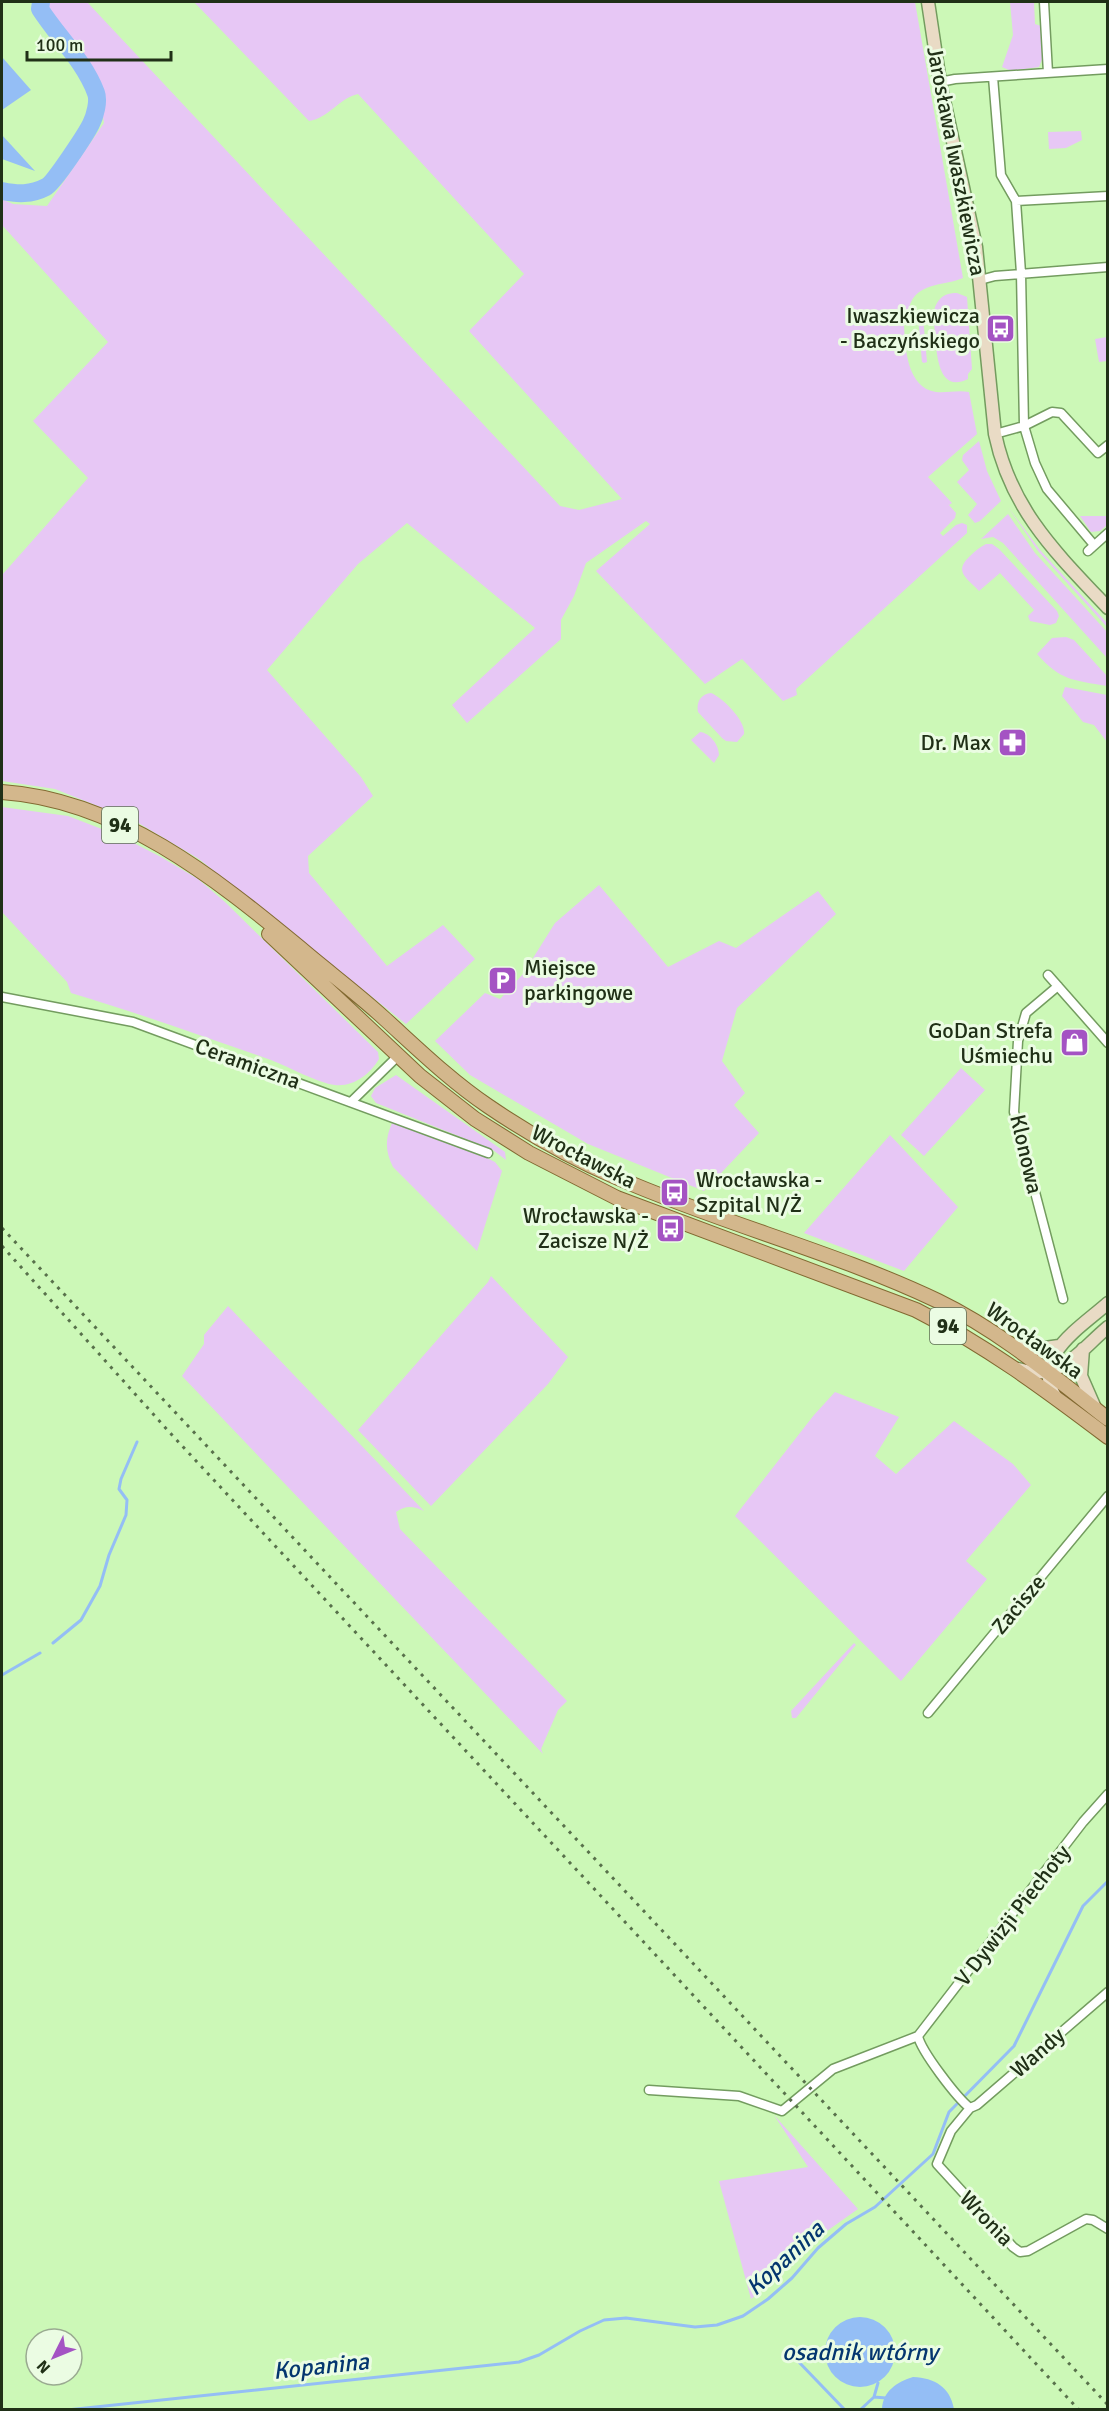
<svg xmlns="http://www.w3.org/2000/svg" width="1109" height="2411" font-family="Signika,sans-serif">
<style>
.green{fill:#e7c7f5}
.water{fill:#94bef5}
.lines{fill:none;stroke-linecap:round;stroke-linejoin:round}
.stream{stroke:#94bef5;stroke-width:3}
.river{stroke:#94bef5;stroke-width:18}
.street-casing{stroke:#739c5f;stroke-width:11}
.secondary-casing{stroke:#739c5f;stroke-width:15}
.primary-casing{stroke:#826931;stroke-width:16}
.street{stroke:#fff;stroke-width:8}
.secondary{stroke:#e9dbc5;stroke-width:12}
.primary{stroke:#d3b78c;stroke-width:14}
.rail{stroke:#58714b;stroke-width:3;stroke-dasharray:3 6;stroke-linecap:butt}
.labels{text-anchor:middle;stroke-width:6;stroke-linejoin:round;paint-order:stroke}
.shield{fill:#ebfce3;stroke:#5d6d54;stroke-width:1.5}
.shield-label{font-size:21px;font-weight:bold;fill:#203017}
.street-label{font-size:22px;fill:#203017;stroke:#ebfce3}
.poi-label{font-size:22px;fill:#203017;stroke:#ebfce3;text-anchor:end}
.water-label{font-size:24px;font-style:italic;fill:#04366f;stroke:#ebfce3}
</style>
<rect width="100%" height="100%" fill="#ccf8b7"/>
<path class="green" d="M43,2H87L560,506L579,510L622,499L469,331L524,274L358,94C339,98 329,118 309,121L194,2H915L963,278C945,286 921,282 911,302C907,310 909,319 904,325C905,348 907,388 936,392C947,393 958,390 969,392L977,434L928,477L952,503L949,505L956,513L955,518L940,533L943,536L956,525L962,523L967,525V533L796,689L797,695L783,701L742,659L705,684L596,571L650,524L646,521L586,563L574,596L561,620V639L467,723L452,705L535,628L407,523L358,564L267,670L361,777L373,796L308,856L309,873L387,966L443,925L475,959L406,1024L199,859L135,821L55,789L2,781V575L88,478L33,421L108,342L2,225V199L13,204L47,206L104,123C101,103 100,78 87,61C74,43 44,25 43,2Z
M1010,2H1034L1035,24L1041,26L1043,57L1039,67L1011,71L1002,67L1013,35Z
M1081,131L1082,140L1066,148L1049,149L1048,132Z
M957,293L967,297L972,369L968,374V379C938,394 937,354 935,336C935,326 931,312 937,303C942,295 948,293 957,293Z
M920,314L923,317L927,362L924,363L922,362L918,317Z
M1107,337V361L1099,362L1095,339Z
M979,441L987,471L1001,501L980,521L975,523L968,515L977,504L957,482L969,470L962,460L963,455Z
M1008,507L1040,550L1107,623V627L1038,551Z
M1008,514L1035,553L1107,632V658L1003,543L993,537L981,539Z
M1080,516H1107V525L1100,531L1091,532Z
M986,544H992L999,549L1057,611L1059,616L1056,623L1050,625L1030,621L1028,616L1034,610L1000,573L979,591C967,578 953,572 970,556C975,551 980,547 986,544Z
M1066,637L1074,640L1107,676V686C1073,680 1061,681 1037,654L1052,638Z
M1065,687L1107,695V742L1094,725L1083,722L1062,696Z
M711,693C723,698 746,721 744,734L737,742L726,741L722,738L698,712C696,702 701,694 711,693Z
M700,732C710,733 719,745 719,755L714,763L691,740Z
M2,807L68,816L120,836L161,857L198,879L225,902L378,1052L379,1059C370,1074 354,1087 335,1085C318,1083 289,1067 271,1060C205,1037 138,1013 71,993L67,982L2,912Z
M599,885L668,967L719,941L736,948L818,891L836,914L737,1008L722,1061L745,1093L734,1105L759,1133L704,1191L588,1144L470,1075L435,1041L485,993L500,999L523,974L555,923Z
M961,1068L985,1090L924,1156L901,1135Z
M396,1075L505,1152L506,1160L493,1150L376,1103L371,1096L375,1088Z
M397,1122L483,1156L495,1162L502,1171L477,1251L393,1167C385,1151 385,1139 392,1123Z
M890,1135L958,1207L904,1271L804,1233Z
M491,1276L568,1357L548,1384L431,1506L358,1430L488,1282Z
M228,1306L424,1511C413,1506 406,1505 396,1512L400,1529L567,1701L558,1710L541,1749L543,1754L182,1376L204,1344V1335Z
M835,1392L899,1417L875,1456L896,1474L954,1421L1013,1464L1031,1485L966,1561L987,1579L901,1681L735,1516L814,1415Z
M854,1643L856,1645L849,1653L796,1718H792L791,1711Z
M774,2115L858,2209L810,2243L775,2280L751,2299L719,2181L808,2167Z"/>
<path class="water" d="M2,57L31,90L2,110Z
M2,135L35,171L2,159Z
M825 2352a35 35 0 1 1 70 0a35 35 0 1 1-70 0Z
M913,2377C935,2378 950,2387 954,2409H882C883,2391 897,2382 913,2377Z"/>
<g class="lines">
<path class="stream" d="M53,1643L81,1620L100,1586L109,1555L126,1515L127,1500L119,1489L121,1479L137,1442
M2,1675L40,1653
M795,2358L845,2410
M874,2397L878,2383
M67,2410L519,2362L539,2355L580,2331L604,2320L626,2318L695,2327L717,2325L743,2316L768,2299L792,2278L818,2248L846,2224L875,2207L933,2154L949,2112L1014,2046L1083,1906L1108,1881
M860,2410L874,2397L886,2398"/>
<path class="river" d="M2,191C17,194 31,195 46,187C54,183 86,134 91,124C95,116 99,101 96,93C84,61 58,37 40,9L41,2"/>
<defs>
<path id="street" d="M1044,2L1048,73
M993,77L1001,175L1016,201L1021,273L1024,426L1035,463L1047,489L1094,545
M940,82L955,79L1108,69
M1016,201L1108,196
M980,280L995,276L1108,267
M995,434L1024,426L1052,412L1061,413L1098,453L1108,445
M1088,551L1108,533
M1048,975L1108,1043
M1058,986L1026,1013L1018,1041L1014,1112L1063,1299
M2,997L133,1022L488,1153
M352,1101L398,1056
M928,1713L1108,1496
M1108,1794L1083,1822L918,2036C921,2051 957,2098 970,2108L977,2105L1108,1992
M649,2090L739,2096L782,2111L833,2069L918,2036
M970,2108L951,2131L937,2164L1013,2247L1020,2252L1028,2251L1086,2219L1093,2220L1108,2229"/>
<path id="secondary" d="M928,2L940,82L976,247L995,434C1011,510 1056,553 1108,608
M1013,1345L1038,1349L1059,1346
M1083,1349L1081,1376L1095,1408
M1018,1369C1060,1383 1079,1351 1108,1327
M1056,1398C1030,1357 1080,1328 1108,1303"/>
<path id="primary" d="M2,792C118,800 214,877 300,948C328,972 358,994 385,1019C418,1049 451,1081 488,1106C529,1134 573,1159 618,1178C723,1224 835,1252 938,1301C1000,1331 1054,1377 1108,1419
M269,934L420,1076L475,1119L529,1153L617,1198L916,1310C985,1345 1046,1390 1108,1437"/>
</defs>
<use href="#street" class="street-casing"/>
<use href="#secondary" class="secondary-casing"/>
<use href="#primary" class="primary-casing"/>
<use href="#street" class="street"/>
<use href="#secondary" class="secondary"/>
<use href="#primary" class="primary"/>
<path class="rail" d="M2,1228L1108,2405
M2,1246L172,1435L1079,2410"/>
</g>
<defs>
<symbol id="bus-square" viewBox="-11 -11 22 22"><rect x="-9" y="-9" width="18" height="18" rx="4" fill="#a453c3" stroke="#ebfce3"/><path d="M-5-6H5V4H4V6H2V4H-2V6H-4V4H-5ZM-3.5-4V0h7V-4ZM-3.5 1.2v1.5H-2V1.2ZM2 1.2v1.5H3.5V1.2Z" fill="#fff"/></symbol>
<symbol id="pharmacy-square" viewBox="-11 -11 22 22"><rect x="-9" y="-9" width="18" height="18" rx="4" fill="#a453c3" stroke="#ebfce3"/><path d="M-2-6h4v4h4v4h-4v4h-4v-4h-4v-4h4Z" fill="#fff"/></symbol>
<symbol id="parking-square" viewBox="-11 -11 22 22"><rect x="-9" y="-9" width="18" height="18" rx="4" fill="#a453c3" stroke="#ebfce3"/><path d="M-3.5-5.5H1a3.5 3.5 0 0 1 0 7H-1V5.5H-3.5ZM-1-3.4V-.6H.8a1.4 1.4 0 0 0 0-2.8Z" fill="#fff"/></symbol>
<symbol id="shop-square" viewBox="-11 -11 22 22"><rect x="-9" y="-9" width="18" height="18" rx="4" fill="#a453c3" stroke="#ebfce3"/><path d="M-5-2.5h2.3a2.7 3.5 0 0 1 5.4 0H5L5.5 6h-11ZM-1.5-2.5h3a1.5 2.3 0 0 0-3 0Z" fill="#fff"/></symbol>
</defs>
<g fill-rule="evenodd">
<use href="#bus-square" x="984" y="312" width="33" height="33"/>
<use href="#pharmacy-square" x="996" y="726" width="33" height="33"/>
<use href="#parking-square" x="486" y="964" width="33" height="33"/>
<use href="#shop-square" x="1058" y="1026" width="33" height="33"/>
<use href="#bus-square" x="658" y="1176" width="33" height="33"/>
<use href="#bus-square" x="654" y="1212" width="33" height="33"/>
</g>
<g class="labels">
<g class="shield">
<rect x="102" y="807" width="36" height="36" rx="4.5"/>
<rect x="930" y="1308" width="36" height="36" rx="4.5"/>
</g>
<g class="shield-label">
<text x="120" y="832">94</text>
<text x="948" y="1333">94</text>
</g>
<g class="street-label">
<text transform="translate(957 161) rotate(79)" y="8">Jarosława Iwaszkiewicza</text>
<text transform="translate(248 1063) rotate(20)" y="8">Ceramiczna</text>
<text transform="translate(1027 1154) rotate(77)" y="8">Klonowa</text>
<text transform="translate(584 1156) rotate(27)" y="8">Wrocławska</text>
<text transform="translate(1035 1340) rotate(36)" y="8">Wrocławska</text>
<text transform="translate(1018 1604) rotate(-50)" y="8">Zacisze</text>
<text transform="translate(1012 1915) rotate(-52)" y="8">V Dywizji Piechoty</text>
<text transform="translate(1037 2052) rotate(-41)" y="8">Wandy</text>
<text transform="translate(987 2218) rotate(46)" y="8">Wronia</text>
</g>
<g class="poi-label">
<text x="980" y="323">Iwaszkiewicza<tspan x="980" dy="25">- Baczyńskiego</tspan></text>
<text x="991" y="750">Dr. Max</text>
<text x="524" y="975" text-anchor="start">Miejsce<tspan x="524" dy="25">parkingowe</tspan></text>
<text x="1053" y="1038">GoDan Strefa<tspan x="1053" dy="25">Uśmiechu</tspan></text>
<text x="696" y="1187" text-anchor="start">Wrocławska -<tspan x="696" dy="25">Szpital N/Ż</tspan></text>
<text x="649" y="1223">Wrocławska -<tspan x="649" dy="25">Zacisze N/Ż</tspan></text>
</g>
<g class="water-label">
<text transform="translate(785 2258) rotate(-43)" y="8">Kopanina</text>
<text x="860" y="2360">osadnik wtórny</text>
<text transform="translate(321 2366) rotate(-6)" y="8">Kopanina</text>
</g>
</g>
<rect width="1109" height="2411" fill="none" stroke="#203017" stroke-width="6"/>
<g transform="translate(54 2357) rotate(227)"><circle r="28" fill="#ebfce3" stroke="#9aaa91" stroke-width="1.5"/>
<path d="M0-4.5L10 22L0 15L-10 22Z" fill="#a453c3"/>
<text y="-9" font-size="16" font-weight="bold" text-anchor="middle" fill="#203017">N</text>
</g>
<path d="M27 51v9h144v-9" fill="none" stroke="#203017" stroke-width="3"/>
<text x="36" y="51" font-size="18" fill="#203017" stroke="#ebfce3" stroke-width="4.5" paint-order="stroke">100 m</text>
</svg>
